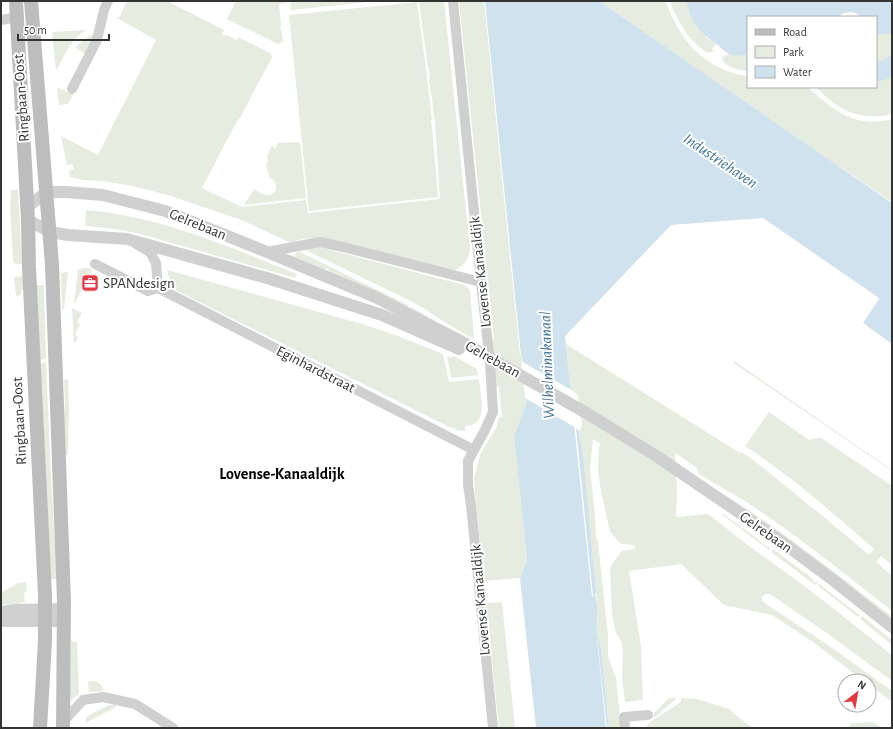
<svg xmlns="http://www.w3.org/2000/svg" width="893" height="729" font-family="'Alegreya Sans',sans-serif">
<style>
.green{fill:#e6ecdf}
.water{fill:#cfe2ee}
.pier{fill:#fff}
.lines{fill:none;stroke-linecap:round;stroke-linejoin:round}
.minor{stroke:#d0d0d0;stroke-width:10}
.tertiary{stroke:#d0d0d0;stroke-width:12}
.secondary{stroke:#bdbdbd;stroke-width:14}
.labels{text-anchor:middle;stroke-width:4;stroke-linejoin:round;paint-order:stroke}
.street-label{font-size:15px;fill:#333;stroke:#fff}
.poi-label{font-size:15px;fill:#333;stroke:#fff;text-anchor:start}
.water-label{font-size:16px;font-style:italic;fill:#3f7597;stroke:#fff}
.neighbourhood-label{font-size:16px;font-weight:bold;fill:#000;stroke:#fff}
</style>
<rect width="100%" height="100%" fill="#fff"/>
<path class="green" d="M127,1H167L224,30L222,34L225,36L226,35L237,40L238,37L270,53L272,57L240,118L237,121L202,188L242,207L306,200L308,213L440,199L435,120L434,119L432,96H431L429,79L430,77L429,69L428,68L419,2L420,1H444L470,249C469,260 463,268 452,271L317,238C308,238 299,239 291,243L244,221L171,196L133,186L102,181L83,180L70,177L69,171L74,169L72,164L67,165L61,136L98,155L156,40L117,18V17L119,18Z
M236,1H288L286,3L279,4L281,26L280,27V28L281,29L283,41L278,44L227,19Z
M290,1H379L291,10Z
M459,1H484L520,355H522L527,402L514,436L527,560L520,578L484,581L475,492L474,477L481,453L497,426L499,417H502V414L499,387H496L492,341L494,340Z
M599,1H664L666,3C671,14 676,26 683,36C697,57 723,74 748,76V87H808C832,110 857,129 892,119V202L839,166H838Z
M671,1H687L688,6L690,14L707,38L716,44L712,49L715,51L708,53C694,45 685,33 678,19C675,13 671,8 671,1Z
M417,2L427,77L432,120L431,121L432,128L438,197L309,211L289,15Z
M83,30L85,31C70,41 66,52 58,68L56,70L52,32Z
M94,33L95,35L86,53H84L75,48L82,41Z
M889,33H892V54L883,60L876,61V35H879Z
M726,54L728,56L729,54C735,55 742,56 748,54V71C738,70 723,68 722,56L724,57Z
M892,76V114C872,119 852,116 835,104C828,99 822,93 816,87H876V82L885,80Z
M57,87L73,95L68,104L59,105Z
M300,142L306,198L299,199V198H297V199L244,205L254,189C257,191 262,194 266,195C277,197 280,183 270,178L266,165L268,161L267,156L272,145L275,149L278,143Z
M11,190H18L22,263L21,264H15L13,261L10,208Z
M86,210C160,216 229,247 297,274L295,278L137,233L108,228L85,226Z
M319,247L464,285L470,290L474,339L446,323L423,308L409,300L305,250Z
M298,251L406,304L433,320V321L414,311L409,306L407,308L381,295L376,291L375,292L331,272L326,268L325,270L295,257L294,256Z
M84,268H89L92,270L87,279L84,278L81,279L82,282L85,284L74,305L78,270Z
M167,270L189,276L362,324L398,336L443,354L449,382L479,379C480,395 490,426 465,426V431L457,430L445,425L175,290L177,287L170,282Z
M68,272L64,309H62L61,273Z
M23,276V288L21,292V295L16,296L14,277Z
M35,285H44L46,359L40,360Z
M72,308L82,313L77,322L80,324L75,335L78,337L75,343H74Z
M566,344L740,453L741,452L752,459L825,518L868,554H870L874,549C833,513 791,476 745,446L769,412L809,440L820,437L892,486V565L881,556L876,562L892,576V611C848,576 804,541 757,509C738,496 717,485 697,473L698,470L696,468V467L675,453L677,492L676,517L708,514L745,543L811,591L892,655V681L831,636L770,594H765L762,597V600L766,604L828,645L892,691V702L869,684V681H864L813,642L772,615L724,605L681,564L629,571L641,646L643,700L625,702L622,676L623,650L621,640L616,633L612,614L610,569L614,561L622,551L635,549L634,545L621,544L610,532L600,486L598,468L599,447L601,444L593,439L590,469L595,516L596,537L598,542L608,635V657L616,678L621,728H609L601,648C597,633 598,618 596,603H597L596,593H595L596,591L588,517C589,511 587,504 586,498C584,475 583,452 578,430L582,426V423L578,395L574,392L571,395Z
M447,356L452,358L454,356L477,369L478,375L451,378Z
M734,361L892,470V471L734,363Z
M46,362L51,476L57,579H51L40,363Z
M68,379L69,409L68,455H62L65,401L64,380Z
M717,490C779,528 835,572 892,617V621L717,491Z
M721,514H723L757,538V539L767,547L768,546L770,548L769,550Z
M773,549L813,579L814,583L816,581L818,582L815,585L771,552Z
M26,582L27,591L24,593L25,602L17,604L1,605V593L18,583Z
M819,584L858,614H860L858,617L818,586Z
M502,602L515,728H499L486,603Z
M862,616L892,640V645L860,619Z
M71,641L77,642L79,694L71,700L70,699Z
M88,681C98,681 101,682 104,691L89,692Z
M669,698H677L654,718V713Z
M681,698L697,699L729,709L747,724L754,728H645L650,722L681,702Z
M109,705H116V707L85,723L86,717Z
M873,722L883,728H848L852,723Z"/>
<path class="water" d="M485,1H599L892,203V344L863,323L879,299V298L763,218L671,225L565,336L592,597L593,596L576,428L578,430L582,447L596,591L595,593C596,600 598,608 597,616C597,626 598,638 601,648L609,728H607L593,599L606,728H536L520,578L527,560L514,436L527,402L522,355H521Z
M687,1H892V33L879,35H876V17H861C854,10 845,11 838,17H748V54C742,56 735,56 729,54C726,52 722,49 719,46C704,36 688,21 687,1Z
M892,54V76L885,80L876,82V61L883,60Z"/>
<path class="pier" d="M521,361L573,391L576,426L580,428L581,431L525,398Z"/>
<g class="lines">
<path class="minor" d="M453,1L481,282L490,363L493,412L485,430L474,450L468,461V485L471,505L493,728
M1,20L18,17
M72,89L97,40L104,10L108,1
M136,244L150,252L156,263L158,288
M267,252L320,242L343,247L481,282
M95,264L148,291L158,288L474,450
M64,721L83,700L103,697L135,704L173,728
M625,728L624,717L648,715"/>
<path class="tertiary" d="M28,207L46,192H66L103,195L165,211L267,252L375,297L457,339L588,414L658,457L775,537L833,580L892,627
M28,220L50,232L68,235L127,239L267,278L382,315L459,349
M1,612L16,610L64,609
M1,621H64"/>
<path class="secondary" d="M16,1L28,220L29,267L45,595V641L40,728
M31,1L52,265L64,602L63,728"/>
</g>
<defs>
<symbol id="office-square" viewBox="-11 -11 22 22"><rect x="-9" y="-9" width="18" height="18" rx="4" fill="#e63946" stroke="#fff"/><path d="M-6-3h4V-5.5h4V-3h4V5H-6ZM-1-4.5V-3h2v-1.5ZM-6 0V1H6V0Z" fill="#fff"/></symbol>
</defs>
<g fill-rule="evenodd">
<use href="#office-square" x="80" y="273" width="20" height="20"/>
</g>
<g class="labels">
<g class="street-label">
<text transform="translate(21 98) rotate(-94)" y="5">Ringbaan-Oost</text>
<text transform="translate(198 224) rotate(22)" y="5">Gelrebaan</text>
<text transform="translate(480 272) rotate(-96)" y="5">Lovense Kanaaldijk</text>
<text transform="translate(493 359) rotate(29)" y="5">Gelrebaan</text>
<text transform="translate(316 369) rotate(27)" y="5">Eginhardstraat</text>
<text transform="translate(19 421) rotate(-93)" y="5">Ringbaan-Oost</text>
<text transform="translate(766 532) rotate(35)" y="5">Gelrebaan</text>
<text transform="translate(480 600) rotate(-95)" y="5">Lovense Kanaaldijk</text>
</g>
<g class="poi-label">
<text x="103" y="288">SPANdesign</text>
</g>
<g class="water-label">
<text transform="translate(721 160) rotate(34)" y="6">Industriehaven</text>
<text transform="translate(546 365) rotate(-92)" y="6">Wilhelminakanaal</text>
</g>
<g class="neighbourhood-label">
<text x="282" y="479">Lovense-Kanaaldijk</text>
</g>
</g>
<rect width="893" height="729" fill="none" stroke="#333333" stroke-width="4"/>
<rect x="747" y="16" width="130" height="72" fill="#ffffff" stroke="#adadad"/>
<rect x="755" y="29" width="20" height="6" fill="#bdbdbd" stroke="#adadad"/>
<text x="783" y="36" font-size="12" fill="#333333">Road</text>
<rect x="755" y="46" width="20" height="12" fill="#e6ecdf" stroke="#adadad"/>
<text x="783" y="56" font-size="12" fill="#333333">Park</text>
<rect x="755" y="66" width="20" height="12" fill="#cfe2ee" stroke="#adadad"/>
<text x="783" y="76" font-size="12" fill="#333333">Water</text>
<g transform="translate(857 693) rotate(31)"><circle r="19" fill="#ffffff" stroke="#adadad"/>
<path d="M0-3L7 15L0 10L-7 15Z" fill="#e63946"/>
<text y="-6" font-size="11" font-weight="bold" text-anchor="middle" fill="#333333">N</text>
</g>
<path d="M18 34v6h91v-6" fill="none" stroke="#333333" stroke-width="2"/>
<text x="24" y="34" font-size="12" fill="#333333" stroke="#ffffff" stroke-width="3" paint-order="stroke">50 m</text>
</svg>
